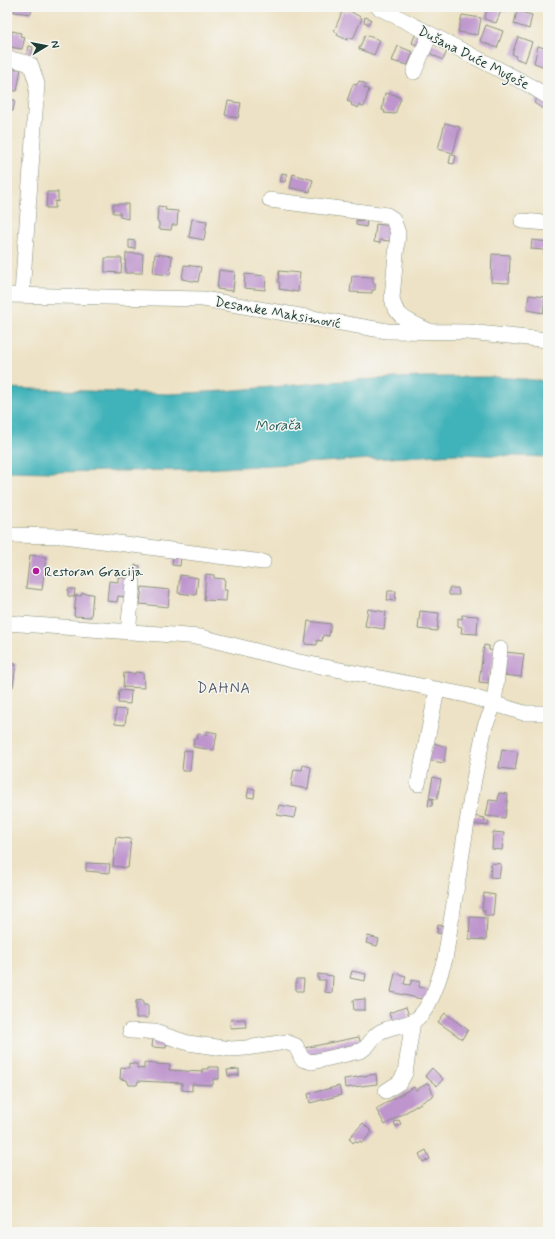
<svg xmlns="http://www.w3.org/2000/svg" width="555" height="1239" font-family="Mynerve,sans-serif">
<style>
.water{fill:#41b2b9;stroke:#307876}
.building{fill:#be95cd}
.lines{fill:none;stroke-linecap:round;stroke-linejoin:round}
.minor-casing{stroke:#86907c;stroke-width:16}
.minor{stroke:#fff;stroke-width:15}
.poi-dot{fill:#b5179e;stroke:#f6f6f2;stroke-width:1.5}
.labels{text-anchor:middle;stroke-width:3;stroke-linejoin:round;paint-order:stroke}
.street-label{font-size:14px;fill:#1f3d34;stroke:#f6f6f2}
.poi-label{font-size:14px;fill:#1f3d34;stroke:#f6f6f2;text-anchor:start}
.water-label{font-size:15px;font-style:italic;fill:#29605c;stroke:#f6f6f2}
.neighbourhood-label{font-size:15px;letter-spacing:1px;fill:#575c6a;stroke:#f6f6f2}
</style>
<rect width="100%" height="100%" fill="#f6f6f2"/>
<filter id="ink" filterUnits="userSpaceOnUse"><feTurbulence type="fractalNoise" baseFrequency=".025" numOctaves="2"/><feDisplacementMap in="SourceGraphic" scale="8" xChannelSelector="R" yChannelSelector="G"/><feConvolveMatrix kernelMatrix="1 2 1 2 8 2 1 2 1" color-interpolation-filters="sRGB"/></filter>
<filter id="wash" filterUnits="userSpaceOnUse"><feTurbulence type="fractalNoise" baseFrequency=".012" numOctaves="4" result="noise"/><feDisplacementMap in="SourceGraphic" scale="16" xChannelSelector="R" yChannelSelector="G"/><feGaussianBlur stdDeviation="0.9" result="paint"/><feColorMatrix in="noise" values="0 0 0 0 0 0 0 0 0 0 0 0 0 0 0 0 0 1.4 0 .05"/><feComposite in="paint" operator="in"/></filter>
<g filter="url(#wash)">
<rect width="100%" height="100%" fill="#ede2c5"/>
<path class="water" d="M421,377H495L548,381V457L455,454L189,470L50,472L7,471V388L169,394L224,391L354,380Z"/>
<g id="blocks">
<path class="building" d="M15,7H32L31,14L14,12Z
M488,7L501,11L496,23L484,19Z
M502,7L507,8L506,12L500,10Z
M343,10L347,12L348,10L362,18L353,39L348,37L347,40L337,35L338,33L334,31Z
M517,11L532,15L529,29L514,24Z
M462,15L481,18L478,35L458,32Z
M365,17L371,19L369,24L364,22Z
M486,25L503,31L497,48L480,41Z
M12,31L21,33L20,36L25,37L22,49L9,47Z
M416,33L423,36L419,46L412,43Z
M365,35L380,40L374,55L359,49Z
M518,37L532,42L525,62L515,58L516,56L512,54Z
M431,43L447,51L443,60L427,52Z
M545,44H548V68L534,63L538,46L544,48Z
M29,46L33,47L31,58L26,57Z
M398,46L413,52L408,65L392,61Z
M7,64L15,65V69H21L17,91L7,90Z
M359,81L366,84L364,88L369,89L364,107L359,105L358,108L351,105L352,103L347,101L353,84L357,85Z
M385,93L396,95V96L401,98L395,114L384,113L385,111L382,110Z
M538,97L548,103V112L534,103Z
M7,99L15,100L13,111H9V113H7Z
M228,101L241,103L238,118L225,115Z
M445,123L460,127L453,153L438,149Z
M451,154L456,156L454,164L449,163Z
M282,173L287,174L285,182L280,181Z
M293,174L313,180L310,192L290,188Z
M47,192H58V202L55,201V208H46Z
M113,204H128V219L120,217V213H113Z
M158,206L166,207L165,210L178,211L177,225H172L171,230L159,229V222L157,221Z
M192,219L207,221L204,240L189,237Z
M356,220L367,221L366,227L356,225Z
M376,224L392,226L390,241L380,240V243L374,242Z
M129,240L135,241V249L129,248Z
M532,240L548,242V255L544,254V250L531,249Z
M126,253L143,254L142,273H125Z
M155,254L172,256L170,275L153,273Z
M492,254L510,255L509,283L491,282Z
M105,258H122L121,273L105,272Z
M184,265L201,267L198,282L182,279Z
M219,270L235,272L233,291L217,289Z
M279,271L300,273L298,292L279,289L280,283L278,282Z
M245,274L266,276L265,290L244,288Z
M352,276L373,277V283H375V290H372V293L350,292Z
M529,295L545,297L543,313L527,310Z
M30,555L46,557L42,590L26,588Z
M173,557H181L180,566L172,565Z
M135,565L140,566L139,574L134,573Z
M206,574L214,575V578L225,579L224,590H227L226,601L204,600Z
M180,575L198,578L196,595L178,593Z
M118,577L129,579L127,597L118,596L117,602L107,601L109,581L118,582Z
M142,587L170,590L168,607L140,604Z
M449,588H458L459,595H449Z
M68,589H75L74,597L68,596Z
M388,591H396L395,601L387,600Z
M82,593L93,594L91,617L74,616L76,595L81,596Z
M368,609L386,612L384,629L365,626Z
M420,611L439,613L437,631L418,629Z
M462,615L478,616L477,634L461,633L462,627L458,626V618L462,619Z
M308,621L331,624L329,636L323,635L322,641L317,640V645L305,644Z
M484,645L489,646V650L495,651L492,672L490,671L488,683L479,682Z
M505,652L524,654L521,677L503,675Z
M7,663L16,664L13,687L7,686Z
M135,672L143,673L144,688L123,687L124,673L135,674Z
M119,690L131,691L130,704L118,703Z
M116,709L127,710L125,725L115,724Z
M207,731L217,733L214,750L193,747L194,738L197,739L198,734L206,735Z
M434,743L446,747L444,763L426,760Z
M502,749L518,752L515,770L499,768Z
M184,750L192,751L190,771H182Z
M303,765L311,767L308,789L291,786L294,769L302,770Z
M433,777L441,779L437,799L429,798Z
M249,788L255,789L254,798L247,797Z
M499,793L508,794L505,818L486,816L489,800L498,801Z
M429,799H433L432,806H428Z
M279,805L296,808L294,818L277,815Z
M473,816L485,818L484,821H489L488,826L472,824Z
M493,832L504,833L502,850L492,849Z
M116,837L131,839L128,868L113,866Z
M86,863L110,864L109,873L86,871Z
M491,863L501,864L499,878L490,877Z
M484,893L495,895L493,916L484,915L485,910H482Z
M470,917L487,918L486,940L469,939Z
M438,925L446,926L444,934L437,933Z
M368,936L379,939L377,946L366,943Z
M352,971L366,974L365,981L350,978Z
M395,973L406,976L404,984L410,985L412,980L420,982L419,987L428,989L426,1000L391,992Z
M318,974L333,976L332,993L325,992L326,980H318Z
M296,979H304L303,991H296Z
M365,999V1010H354L353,1000Z
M143,1000V1005H148V1018H136V1001Z
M406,1007L410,1019L393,1025L389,1013Z
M445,1013L468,1030L462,1039L438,1022Z
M245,1019L246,1027L231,1028L230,1020Z
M153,1037L167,1039L166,1048L152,1047Z
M359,1037L362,1049L306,1060L304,1048Z
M129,1063L137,1064V1068L144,1069V1063L170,1065L169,1070L202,1072V1069H208V1067H219V1079H213V1085L192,1084V1091L182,1090V1083L138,1081L137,1085H129L127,1080L120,1079L121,1067L129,1068Z
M432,1068L443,1079L437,1086L425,1076Z
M239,1069V1075L228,1076L227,1070Z
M376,1074L377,1084L345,1088L344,1079Z
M428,1083L434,1095L385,1125L376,1109L414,1087L416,1090Z
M339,1086L341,1095L310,1103L308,1094Z
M399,1120L401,1124L396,1127L394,1122Z
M363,1123L372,1132L362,1143L360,1141L358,1143L355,1141L353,1143L349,1138Z
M426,1150L430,1159L423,1162L419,1154Z"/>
</g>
</g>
<g filter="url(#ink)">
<use href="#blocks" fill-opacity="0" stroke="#86907c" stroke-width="1"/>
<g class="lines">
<defs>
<path id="minor" d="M378,7L529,85L548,97
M7,58L27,63L31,65L37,84L22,294
M414,72L430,34
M270,200L387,215L393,219L398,233L392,298C395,318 411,322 427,330
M522,221L548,223
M7,295L203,299L387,331L468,332L548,340
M7,535L64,536L263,562
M7,623L201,637L295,661L466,695L524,713H548
M128,632L133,583
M418,784L437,690
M130,1031L155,1032L188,1043L231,1049L246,1048L286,1042L296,1046L302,1059L312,1062L360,1051C370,1047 371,1037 380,1032C391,1026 405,1026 415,1020C431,1010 440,975 445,959L474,779L485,726L494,705L500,649
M386,1091L400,1082L405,1073L413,1021"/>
</defs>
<use href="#minor" class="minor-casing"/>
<use href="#minor" class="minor"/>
</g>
</g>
<circle class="poi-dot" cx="36" cy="571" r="4"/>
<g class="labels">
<g class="street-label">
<text transform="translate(474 57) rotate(27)" y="5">Dušana Duće Mugoše</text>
<text transform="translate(278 312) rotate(10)" y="5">Desanke Maksimović</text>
</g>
<g class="poi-label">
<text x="44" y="576">Restoran Gracija</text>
</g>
<g class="water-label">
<text transform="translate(278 425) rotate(-3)" y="5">Morača</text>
</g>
<g class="neighbourhood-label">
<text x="224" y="693">DAHNA</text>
</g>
</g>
<rect width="555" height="1239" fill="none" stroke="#f6f6f2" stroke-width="24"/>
<g transform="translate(46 46) rotate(80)" stroke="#f6f6f2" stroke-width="3" paint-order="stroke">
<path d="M0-3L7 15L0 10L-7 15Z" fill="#1f3d34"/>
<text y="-6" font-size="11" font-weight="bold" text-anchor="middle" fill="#1f3d34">N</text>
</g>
</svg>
